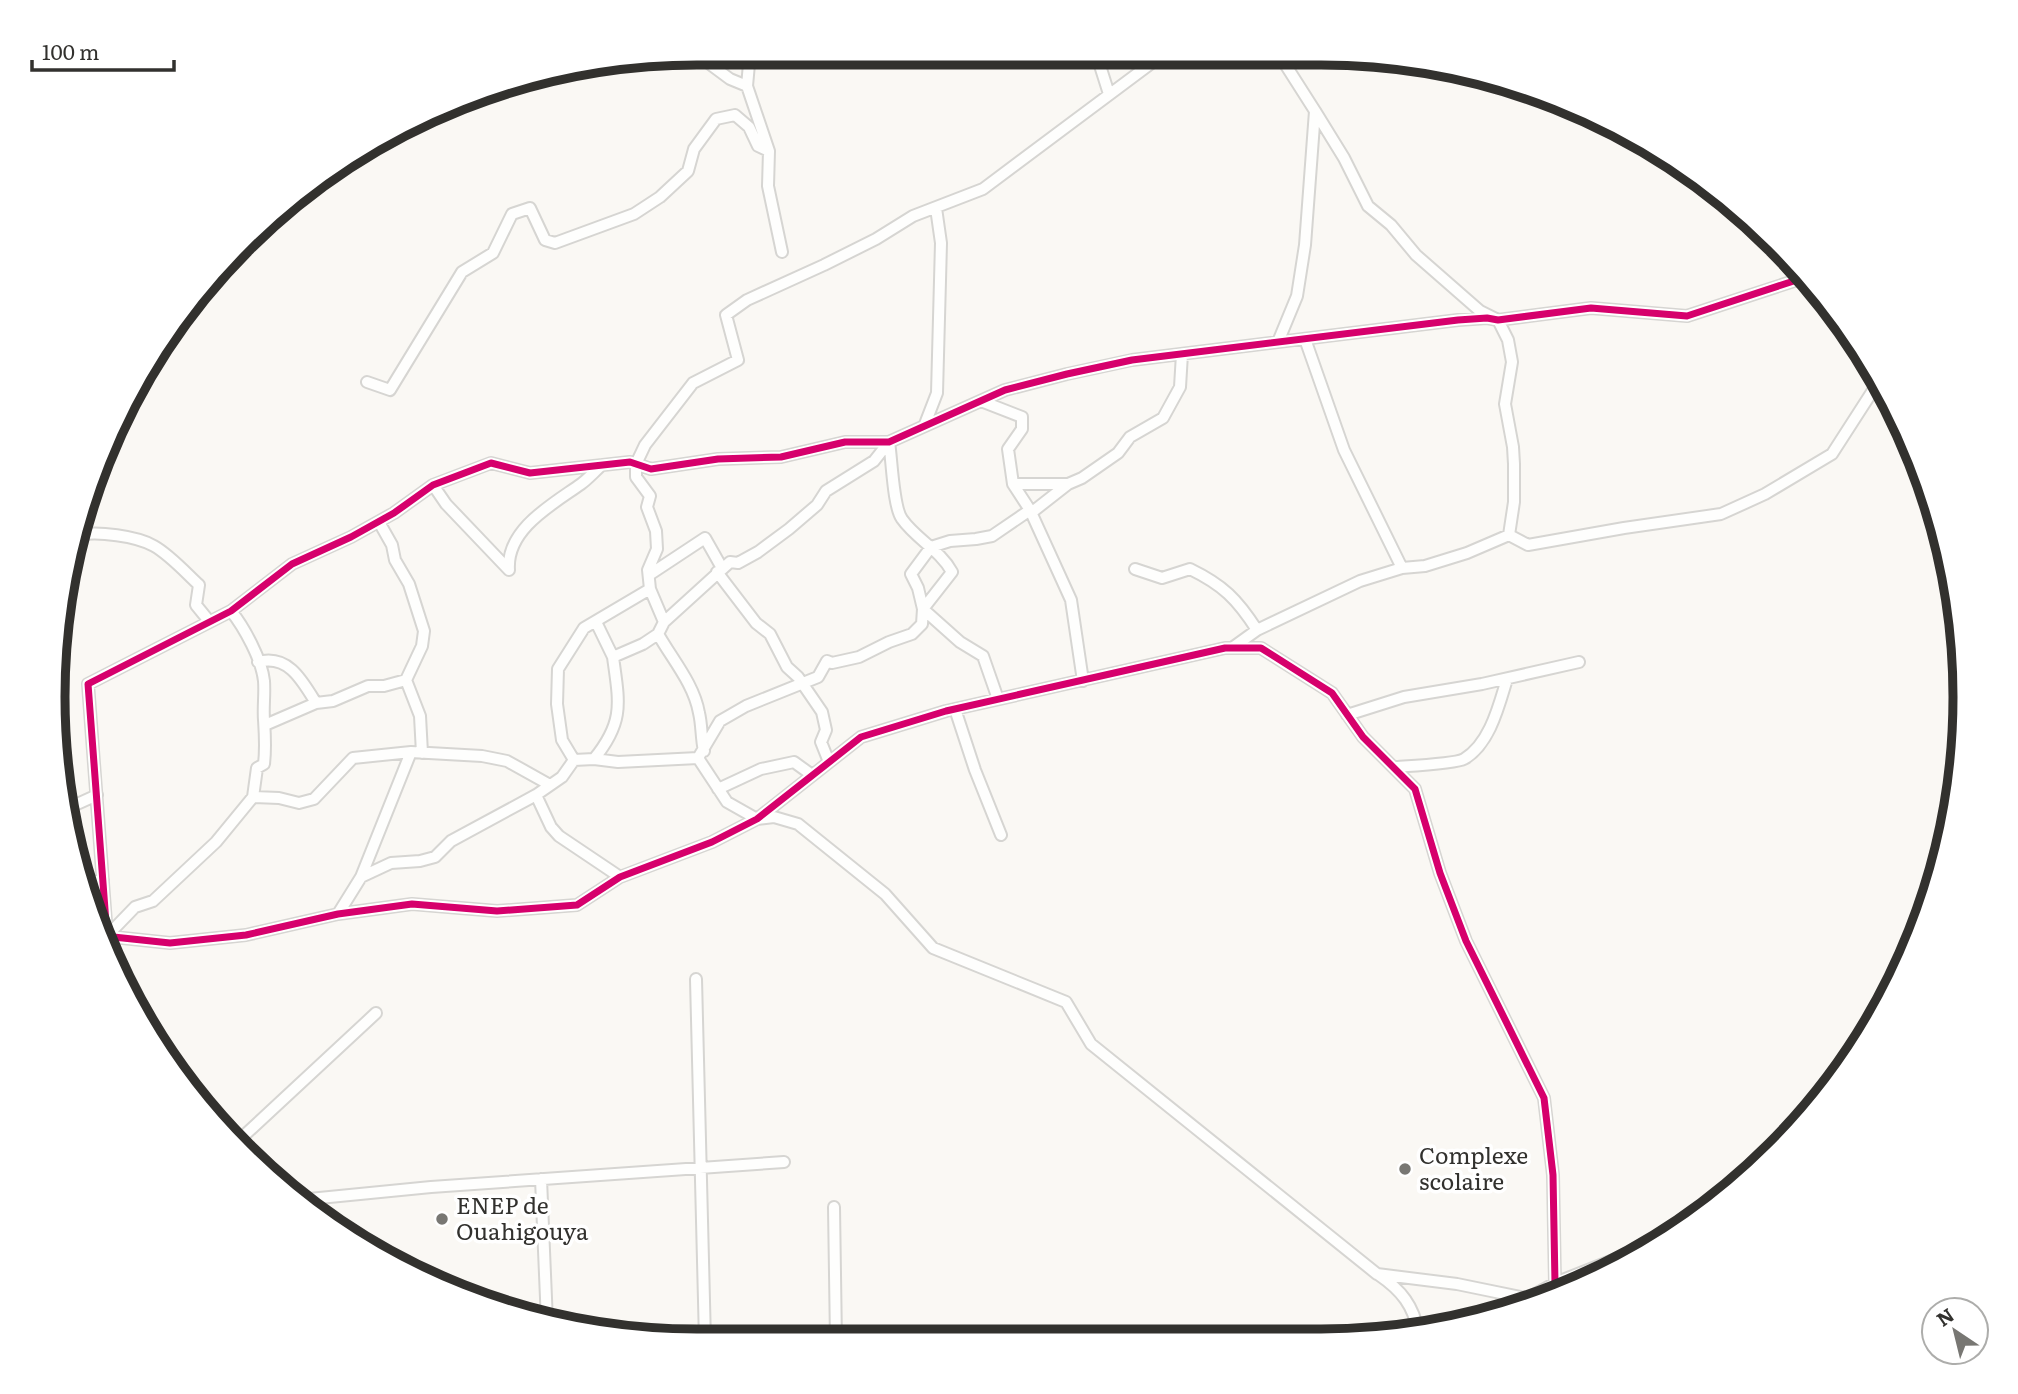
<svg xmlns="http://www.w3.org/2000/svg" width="2018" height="1394" font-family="Literata,serif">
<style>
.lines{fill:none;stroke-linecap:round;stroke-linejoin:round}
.minor-casing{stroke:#d6d5d2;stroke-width:14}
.minor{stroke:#fefefd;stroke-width:10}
.cycleway-casing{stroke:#fff;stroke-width:11}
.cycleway{stroke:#d6006c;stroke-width:7}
.poi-dot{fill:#787773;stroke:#fff;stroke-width:2.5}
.labels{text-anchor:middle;stroke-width:7;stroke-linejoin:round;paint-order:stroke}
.poi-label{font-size:23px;fill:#32312e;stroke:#fff;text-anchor:start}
.rim{fill:none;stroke:#32312e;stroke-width:9}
</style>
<rect width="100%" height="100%" fill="#faf8f4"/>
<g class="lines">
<defs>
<path id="minor" d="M695,53L730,79L747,86L750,53
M1096,53L1109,94
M747,86L769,151L768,186L782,252
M1305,339L1344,450L1402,568
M1278,342L1297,296L1305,245L1315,111L1278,53
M367,382L390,390L462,272L493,253L512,214L530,208L545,240L555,243L634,214L660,197L688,171L694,149L716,119L735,115L749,127L758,146L769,151
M981,401L1022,417V429L1008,449L1013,484L1030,510L1071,600L1083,681
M925,424L937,393L941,243L936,208
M1013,484H1068
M433,485L446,504L509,570
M1031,513L1068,484L1082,478L1118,453L1130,437L1163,418L1180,387L1182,354
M379,522L392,545L395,560L409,584L424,631L422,646L406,680L420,716L422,753
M79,535C97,531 137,536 154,546C170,555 186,573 199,585L196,605L209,621
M1509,535L1528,545L1624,528L1721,514L1765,494L1832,454L1879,381
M1135,569L1162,578L1190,569C1223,585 1237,599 1257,630
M509,570C506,529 553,504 581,484C588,479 595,471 602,465
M717,572L756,623L770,634L787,667L798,677L822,712L826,730L821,742L829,762
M649,575L705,538L722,568
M596,622L613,657
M664,622L650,589L648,570L657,549L656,531L647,507L650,496L636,477V464L645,445L693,383L738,360L726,315L747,300L824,265L876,239L913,216L983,189L1165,53
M658,634C672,659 694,684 699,713C702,725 701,738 704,751
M1232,648L1257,630L1360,581L1402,568L1425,566L1467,553L1509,535L1514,502V464L1513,447L1505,404L1512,362L1508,340L1498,320L1480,311L1416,255L1391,225L1368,206L1344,158L1315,111
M258,662C288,654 302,680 316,703
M998,699L983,656L960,642L923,609L918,588L911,574L931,547L950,541L976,539L992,536L1030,510
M955,709L975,770L1001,835
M1347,715L1404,697L1482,684L1579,662
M265,725L316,703L333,701L368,686H384L406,680
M594,759C625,721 619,702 613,657L643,644L658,634L664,622L730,562L738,563L758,552L789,529L817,505L826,491L874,461L889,442C892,460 893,507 902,519C916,539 940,550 952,572L923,609L922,624L912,634L889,642L859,657L832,663L827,661L818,677L746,706L720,721L698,758
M574,760L594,759L618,762L698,758L727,802L757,819L774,817L798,824L885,894L933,948L1066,1002L1091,1044L1377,1274L1457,1284L1525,1298
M574,760L562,740L557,704L558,669L584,628L650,589
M1394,767C1407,766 1455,764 1464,759C1490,744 1499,705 1507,679
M718,789L761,769L794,762L812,775
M536,795L551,827L559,836L620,877
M253,797L279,798L299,803L314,799L353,758L411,752
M64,810L97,795
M361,877L391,863L420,861L435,857L451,841L536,795L562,777L574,760
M85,883L103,880
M338,914L361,877L411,752L482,756L507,761L550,785
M104,936L170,943L246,935L338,914L412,904L497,911L577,905L620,877L712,842L757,819L861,737L946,711L1225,648H1261L1332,693L1363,737L1415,789L1440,873L1466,941L1544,1098L1553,1175L1555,1283
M107,936L135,907L153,901L216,842L253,797L257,768L264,764C266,748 265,735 264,720C263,707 265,694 264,681C262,660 244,627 231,611
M104,939L107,936L88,684L231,611L292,564L351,537L394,513L433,485L491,463L530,473L630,462L651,469L718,459L781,457L845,442H889L1005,390L1067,374L1132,360L1458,320L1487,318L1498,320L1591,308L1687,316L1806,277
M696,979L705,1341
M235,1144L376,1013
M541,1179L547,1322
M299,1200L431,1187L784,1162
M834,1207L836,1341
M1379,1275C1401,1290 1414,1306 1418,1332
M1510,1308L1555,1283L1646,1247"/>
</defs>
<use href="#minor" class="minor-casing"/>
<use href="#minor" class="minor"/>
<defs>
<path id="cycleway" d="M104,936L170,943L246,935L338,914L412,904L497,911L577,905L620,877L712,842L757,819L861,737L946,711L1225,648H1261L1332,693L1363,737L1415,789L1440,873L1466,941L1544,1098L1553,1175L1555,1283
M104,939L107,936L88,684L231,611L292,564L351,537L394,513L433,485L491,463L530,473L630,462L651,469L718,459L781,457L845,442H889L1005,390L1067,374L1132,360L1458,320L1487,318L1498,320L1591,308L1687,316L1806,277"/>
</defs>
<use href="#cycleway" class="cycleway-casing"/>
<use href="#cycleway" class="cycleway"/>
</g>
<g class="poi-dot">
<circle cx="1405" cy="1169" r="7"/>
<circle cx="442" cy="1219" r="7"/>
</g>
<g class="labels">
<g class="poi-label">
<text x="1419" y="1164">Complexe<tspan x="1419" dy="26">scolaire</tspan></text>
<text x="456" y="1214">ENEP de<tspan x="456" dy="26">Ouahigouya</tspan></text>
</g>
</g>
<path d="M0 0H2018V1394H0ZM697 65H1321A632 632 0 0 1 1953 697V697A632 632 0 0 1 1321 1329H697A632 632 0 0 1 65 697V697A632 632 0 0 1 697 65Z" fill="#fff" fill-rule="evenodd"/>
<path class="rim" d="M697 65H1321A632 632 0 0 1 1953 697V697A632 632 0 0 1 1321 1329H697A632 632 0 0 1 65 697V697A632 632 0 0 1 697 65Z"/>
<g transform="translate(1955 1331) rotate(325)"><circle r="33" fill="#ffffff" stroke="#adadab" stroke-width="2"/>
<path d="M0-5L12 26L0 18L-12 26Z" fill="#787773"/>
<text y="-10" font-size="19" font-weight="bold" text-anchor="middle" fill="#32312e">N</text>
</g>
<path d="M32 60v10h142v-10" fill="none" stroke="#32312e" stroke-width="3.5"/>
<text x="42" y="60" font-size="21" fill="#32312e" stroke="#ffffff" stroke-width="5" paint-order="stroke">100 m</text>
</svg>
